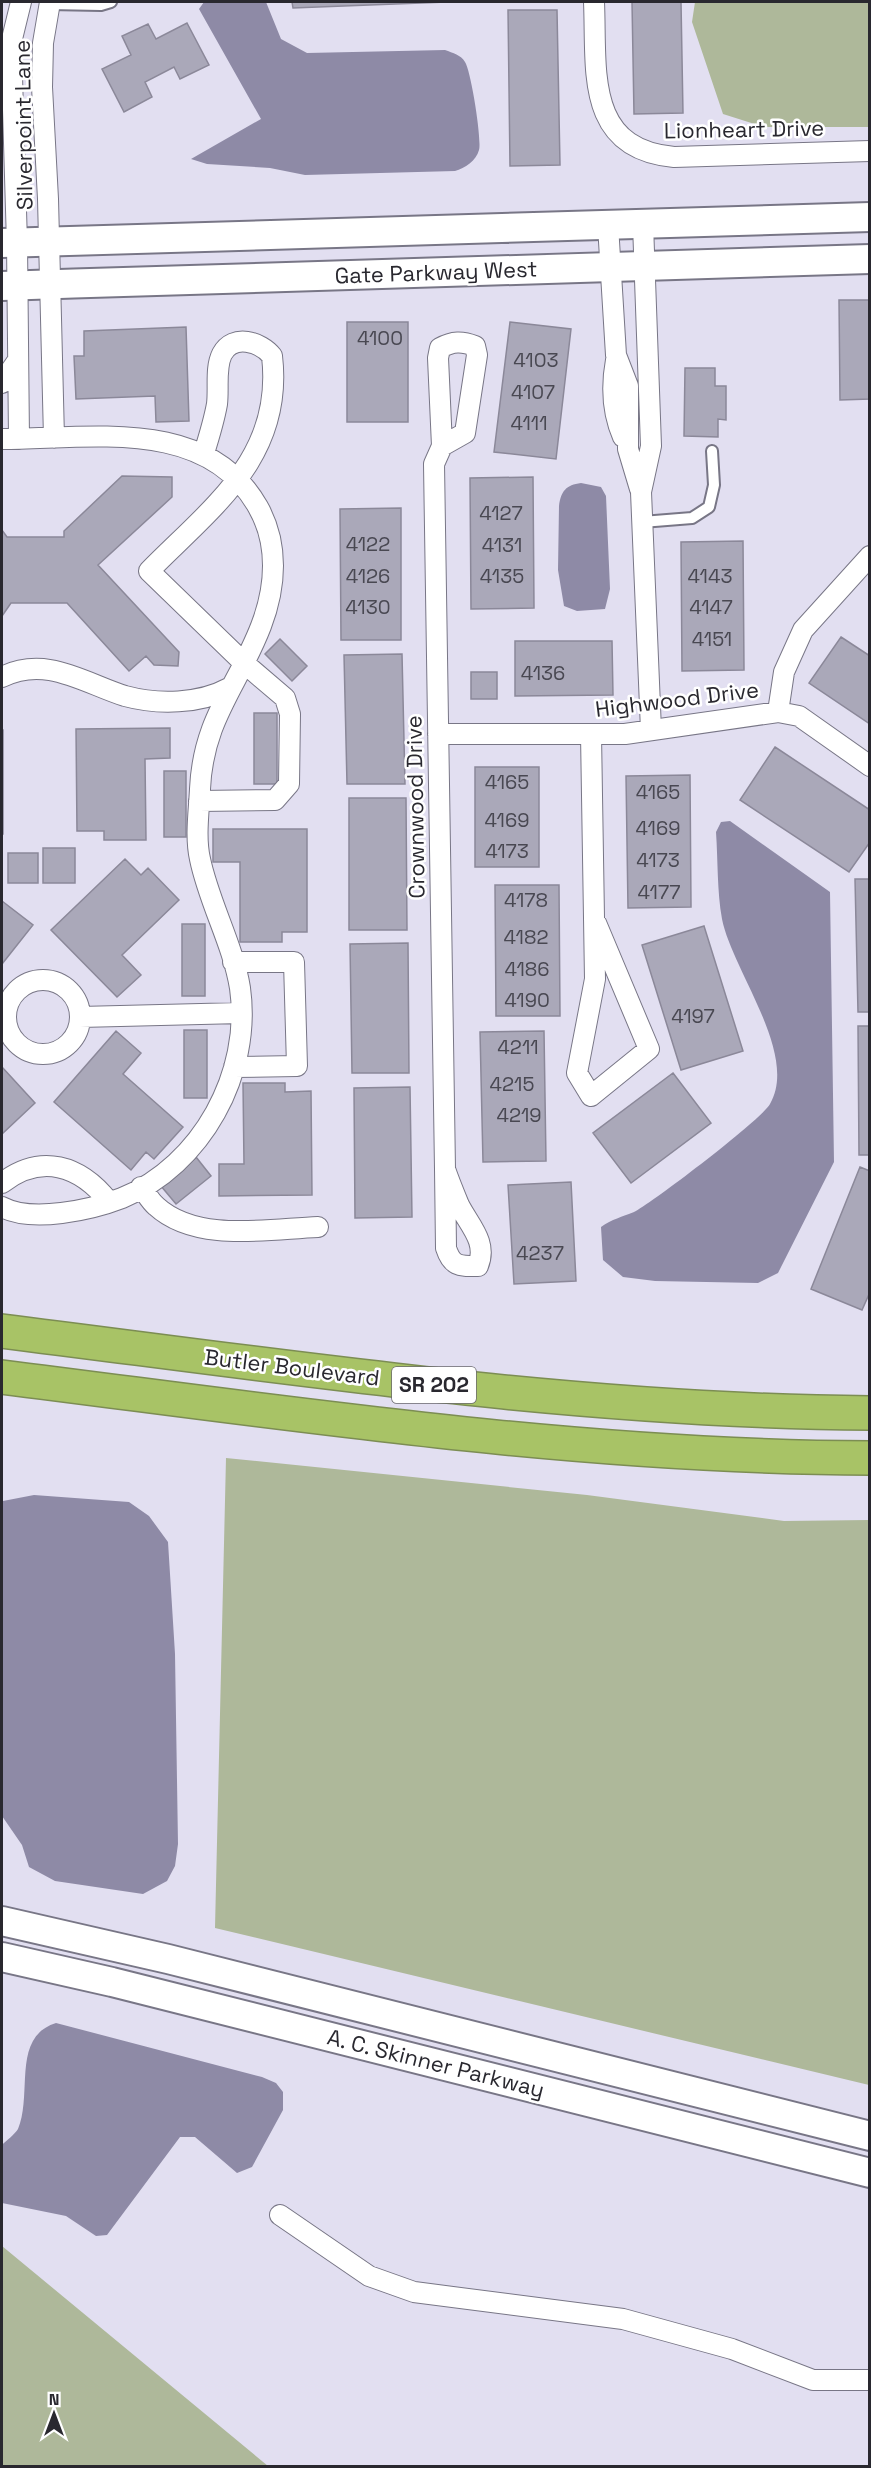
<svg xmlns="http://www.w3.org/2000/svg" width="871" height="2468" font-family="'Space Grotesk',sans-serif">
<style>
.forest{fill:#aeb89a}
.water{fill:#8e8aa6}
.building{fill:#aaa8b9;stroke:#8b8899;stroke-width:1.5}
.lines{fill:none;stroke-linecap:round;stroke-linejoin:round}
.service-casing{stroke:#787686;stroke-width:14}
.minor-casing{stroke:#787686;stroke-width:22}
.secondary-casing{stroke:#787686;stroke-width:32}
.motorway-casing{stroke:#7c8d53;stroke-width:36}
.service{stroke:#fff;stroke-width:10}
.minor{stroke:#fff;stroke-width:20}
.secondary{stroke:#fff;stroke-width:28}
.motorway{stroke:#a8c366;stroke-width:33}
.labels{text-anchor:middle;stroke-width:5;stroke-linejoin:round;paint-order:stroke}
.number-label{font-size:20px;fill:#494852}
.shield{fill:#fff;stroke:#69686d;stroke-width:1.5}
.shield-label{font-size:21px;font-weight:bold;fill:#29282f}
.street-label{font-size:22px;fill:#29282f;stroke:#fff}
</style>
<rect width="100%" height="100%" fill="#e2dff1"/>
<path class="forest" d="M695,2H869V127H764L723,114L692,22Z
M226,1458L587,1495L784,1521L869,1520V2085L215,1928Z
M2,2246L268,2466H2Z"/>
<path class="water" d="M204,2H266L281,39L307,53L445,50C453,53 461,55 465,62C471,71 482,140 479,150C476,161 465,168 455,171L305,175L270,168L207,164L191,159L261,119L199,9Z
M581,483L601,487L606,496L610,589L605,609L577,611L564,606L558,570L559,506C561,491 566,485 581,483Z
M730,821L830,892L834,1162L778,1273L758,1283L655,1281L623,1277L603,1260L601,1227C612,1219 622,1217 634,1212C652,1203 762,1119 770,1104C799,1054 732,970 722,919C717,891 718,861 716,832L721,822Z
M34,1495L129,1502L149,1516L168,1542L175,1654L178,1844L175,1866L167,1881L143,1894L55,1881L29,1867L22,1845L2,1816V1503L3,1501Z
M56,2023L262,2077L276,2083L283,2092V2110L252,2167L237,2173L195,2137H180L107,2235L96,2236L66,2216L2,2203V2145C6,2141 15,2134 18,2129C33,2094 11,2037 56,2023Z"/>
<path class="building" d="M292,2H447L293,8Z
M632,2H681L683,113L634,114Z
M508,10H557L560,165L510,166Z
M187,23L209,65L180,79L174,67L145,82L152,97L124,112L102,69L131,55L122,36L148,24L156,39Z
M839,300H870V399L840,400Z
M347,322H408V422H347Z
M510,322L571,329L556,459L494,452Z
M186,327L189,421L156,422L155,396L76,399L74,356H84V331Z
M685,368H715V386H726V420L718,419V437L684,436Z
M122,476L172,477V497L98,565L179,652L178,666L154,665L146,656L129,671L67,603H11L2,616V530L7,537H64V531Z
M533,477L534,608L471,609L470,478Z
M401,508V640H341L340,509Z
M743,541L744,670L682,671L681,542Z
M841,637L870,656V724L809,683Z
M280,639L307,666L292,681L265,654Z
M515,641H612L613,695L515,696Z
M402,654L405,784H347L344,655Z
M471,672H497V699H471Z
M254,713H277V784H254Z
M170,728V758L145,759L146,840H104V831H77L76,729Z
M2,730H3V834H2Z
M775,747L870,810V842L849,872L740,800Z
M475,767H539V867H475Z
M164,771H186V837H164Z
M690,775L691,907L628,908L626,776Z
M349,798H406L407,930H349Z
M213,829H307V932H282V942H240V862H213Z
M43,848H75V883H43Z
M8,853H38V883H8Z
M125,859L141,875L148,868L179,900L122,955L141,975L117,997L51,930Z
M855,879H870V1012H858Z
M495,885H559L560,1016H496Z
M2,901L33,925L2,964Z
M182,924H205V996H182Z
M704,926L743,1051L681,1070L642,945Z
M408,943L409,1073H352L350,944Z
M858,1026H870V1155H859Z
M184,1030H207V1098H184Z
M116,1031L141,1053L123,1074L183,1127L154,1159L146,1152L131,1170L54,1102Z
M544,1031L546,1161L483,1162L480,1032Z
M2,1067L35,1103L2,1134Z
M673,1073L711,1123L631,1183L593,1133Z
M243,1083H285V1092L311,1091L312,1195L219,1196V1164H244Z
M410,1087L412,1217L355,1218L354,1088Z
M196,1157L211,1176L176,1204L161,1186Z
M860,1167L870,1171V1292L862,1310L811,1289Z
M571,1182L576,1281L514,1284L508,1185Z"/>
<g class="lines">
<defs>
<path id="service" d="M49,4L101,5L111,2
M642,522L692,518L709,507L714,485L712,451"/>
<path id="minor" d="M50,2L43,43L42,87L48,199L54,438
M594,2C597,69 584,149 674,157L870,151
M643,224L651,446L641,492L651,730
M608,225L616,355L628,386V449L640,489
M616,360C611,387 612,412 623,437
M2,383L18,360
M2,439C89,439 207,416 258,507C279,544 276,587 261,626C238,686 203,719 200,789C199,811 195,837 200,859C209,903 233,944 240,988C252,1073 202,1165 122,1198C91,1210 32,1223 2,1207
M19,439L17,243L11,43L21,2
M442,446L465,433L477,355L475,346C462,341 453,341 440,348L438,358L442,446L434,464L445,1169L446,1248C452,1267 460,1266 478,1266C488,1242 469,1225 459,1205C454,1193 449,1181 445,1169
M2,677C46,655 84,683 125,696C158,705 200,704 229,688
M778,712L784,672L803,630L870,556
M438,734H625L778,712L799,716L870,766
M591,734L595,979L577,1073L591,1096L649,1049L596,923
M199,801L275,800L289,784L290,714L285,698L244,663L149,571C212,507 284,457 272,356C261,342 233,333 222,354C215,368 219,388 217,404C214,421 209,437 204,453
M233,962H294L297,1066L234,1067
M6 1017a37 37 0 1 1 74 0a37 37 0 1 1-74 0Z
M80,1017L241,1013
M2,1183C41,1153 80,1165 109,1202
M141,1187C146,1193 150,1201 156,1206C196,1243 268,1229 318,1227
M280,2215L369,2276L414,2292L623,2319L732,2349L813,2380H870"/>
<path id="secondary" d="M2,243L870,217
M2,286C291,276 580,269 870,259
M2,1921L168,1959L870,2136
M2,1957L112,1982L870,2173"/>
<path id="motorway" d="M2,1331C290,1367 578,1411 870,1413
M2,1377C290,1413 578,1457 870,1458"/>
</defs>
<use href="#service" class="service-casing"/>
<use href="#minor" class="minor-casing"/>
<use href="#secondary" class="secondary-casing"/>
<use href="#motorway" class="motorway-casing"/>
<use href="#service" class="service"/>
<use href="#minor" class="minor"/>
<use href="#secondary" class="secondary"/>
<use href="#motorway" class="motorway"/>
</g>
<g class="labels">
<g class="number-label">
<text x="380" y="345">4100</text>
<text x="536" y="367">4103</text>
<text x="533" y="399">4107</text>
<text x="529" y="430">4111</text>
<text x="501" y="520">4127</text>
<text x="368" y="551">4122</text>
<text x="502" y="552">4131</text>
<text x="368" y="583">4126</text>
<text x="502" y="583">4135</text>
<text x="710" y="583">4143</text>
<text x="368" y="614">4130</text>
<text x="711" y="614">4147</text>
<text x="712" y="646">4151</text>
<text x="543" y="680">4136</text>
<text x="507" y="789">4165</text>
<text x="658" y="799">4165</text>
<text x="507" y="827">4169</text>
<text x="658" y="835">4169</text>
<text x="507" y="858">4173</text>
<text x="658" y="867">4173</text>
<text x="659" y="899">4177</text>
<text x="526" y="907">4178</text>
<text x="526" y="944">4182</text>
<text x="527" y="976">4186</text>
<text x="527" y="1007">4190</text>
<text x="693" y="1023">4197</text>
<text x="518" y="1054">4211</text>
<text x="512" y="1091">4215</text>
<text x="519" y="1122">4219</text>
<text x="540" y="1260">4237</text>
</g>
<rect class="shield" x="392" y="1367" width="84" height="36" rx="4.5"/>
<g class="shield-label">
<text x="434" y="1392">SR 202</text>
</g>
<g class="street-label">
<text transform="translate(23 125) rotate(-91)" y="8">Silverpoint Lane</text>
<text transform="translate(744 129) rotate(-1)" y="8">Lionheart Drive</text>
<text transform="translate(436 272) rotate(-2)" y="8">Gate Parkway West</text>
<text transform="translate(677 699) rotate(-7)" y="8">Highwood Drive</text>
<text transform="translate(415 807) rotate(-91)" y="8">Crownwood Drive</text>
<text transform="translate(292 1367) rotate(7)" y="8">Butler Boulevard</text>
<text transform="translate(436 2063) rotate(14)" y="8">A. C. Skinner Parkway</text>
</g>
</g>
<rect width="871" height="2468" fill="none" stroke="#29282f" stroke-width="6"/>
<g transform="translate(54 2414)" stroke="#ffffff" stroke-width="4.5" paint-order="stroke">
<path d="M0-4.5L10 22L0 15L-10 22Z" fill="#29282f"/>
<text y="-9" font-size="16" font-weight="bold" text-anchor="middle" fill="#29282f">N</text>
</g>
</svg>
